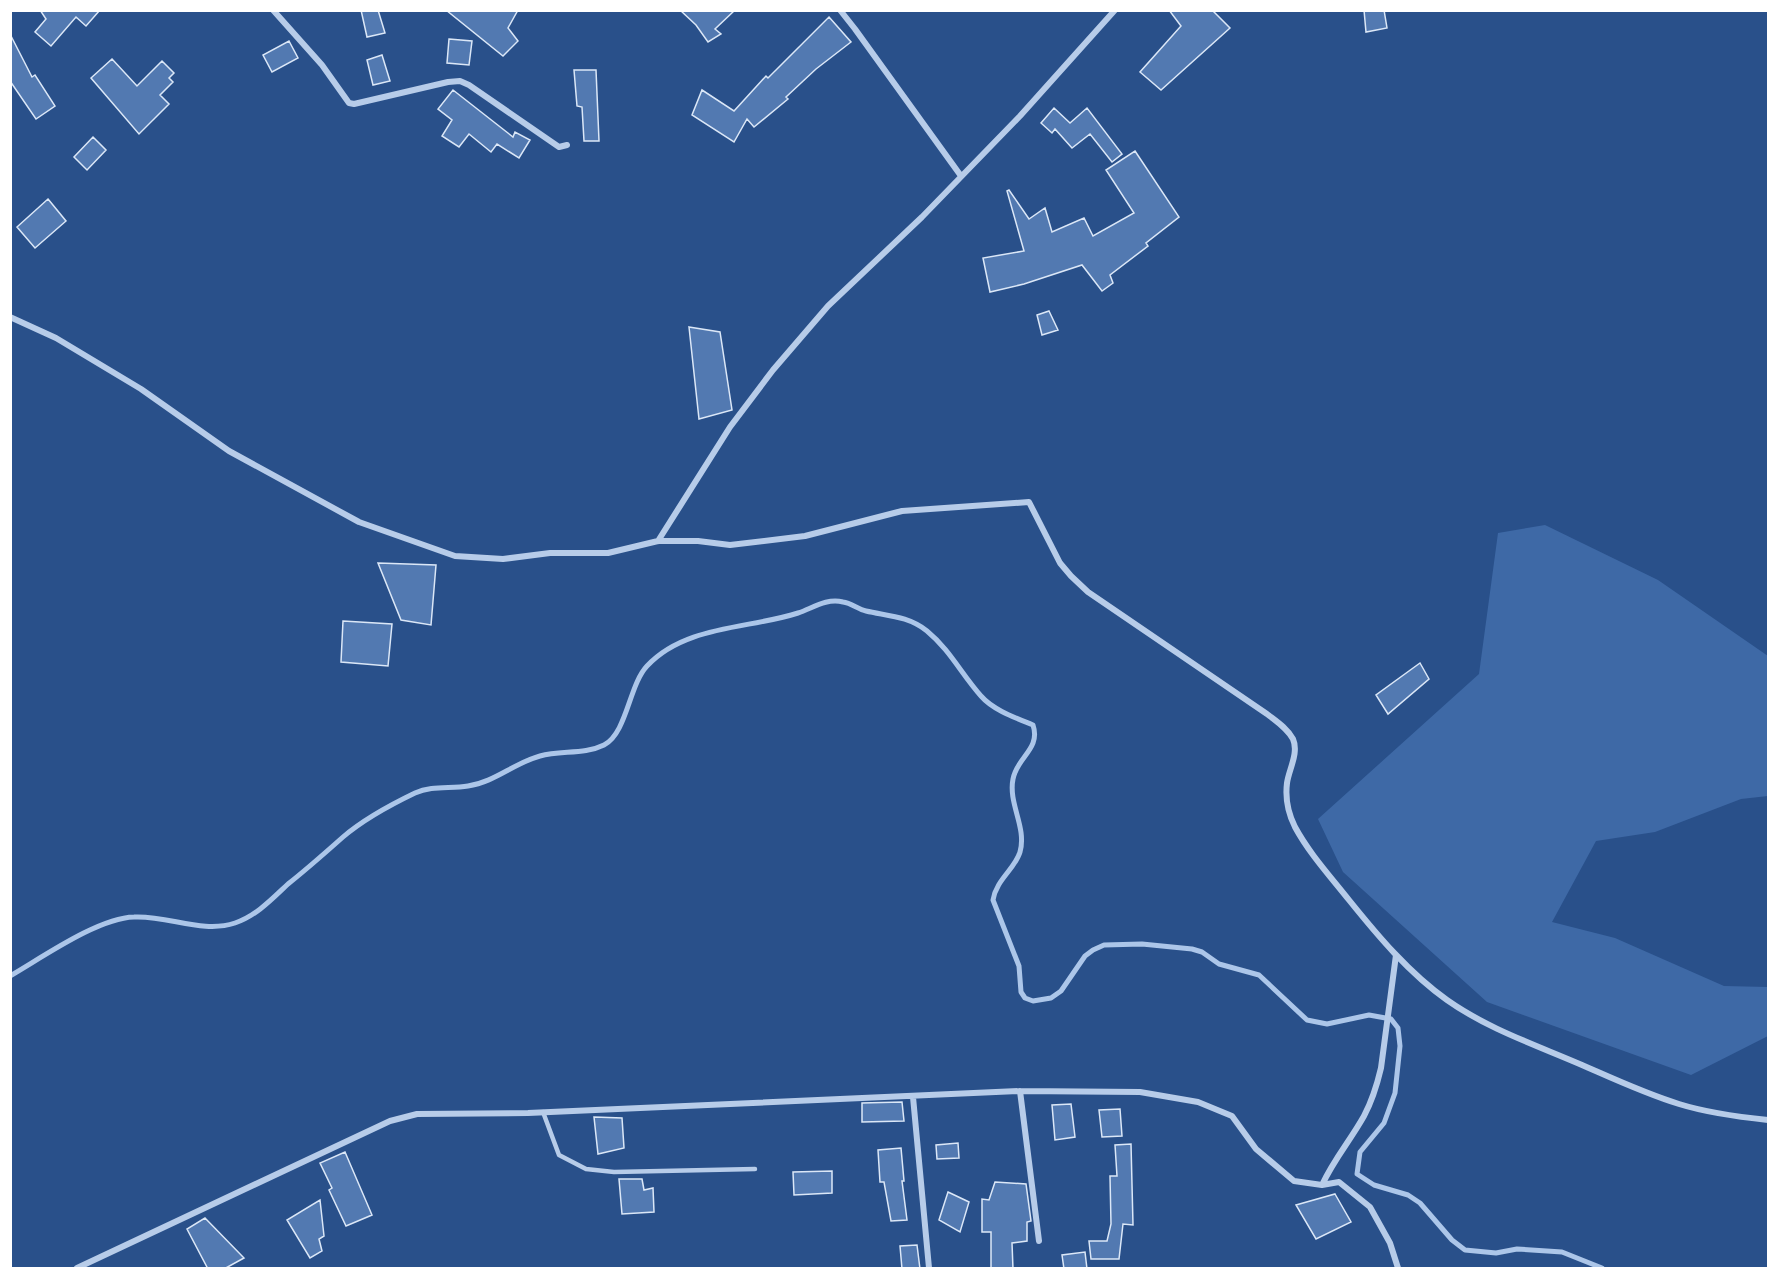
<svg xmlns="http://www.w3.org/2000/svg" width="1779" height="1279" font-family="'Alegreya Sans',sans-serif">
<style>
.green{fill:#3e69a6}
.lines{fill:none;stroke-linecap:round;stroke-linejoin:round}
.stream{stroke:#acc6e9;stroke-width:5}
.building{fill:#5279b1;stroke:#dbe7f7;stroke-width:1.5}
.service{stroke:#b7cce9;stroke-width:4.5}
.minor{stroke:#b7cce9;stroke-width:6}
</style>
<rect width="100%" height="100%" fill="#29508a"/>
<path class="green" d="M1545,525L1658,580L1768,656V796L1741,799L1655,832L1596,841L1552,922L1615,938L1724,986L1768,987V1036L1691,1075L1487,1002L1343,872L1318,819L1479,674L1498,533Z"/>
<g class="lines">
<path class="stream" d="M10,976C43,957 98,918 134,917C168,915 202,934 235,923C256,916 272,899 288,884C307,869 325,853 343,837C364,819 390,805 415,793C432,785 450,789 468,786C495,782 514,763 540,756C561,750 584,755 604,745C627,733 629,685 647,666C685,625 749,629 798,613C813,608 826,598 843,602C851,603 858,609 866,611C888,616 908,616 927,631C950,650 962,675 981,696C993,710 1016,718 1033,725C1041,749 1017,757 1013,779C1008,804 1027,827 1020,852C1015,869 996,880 993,900L1019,966L1021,992L1025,998L1033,1001L1051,998L1061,991L1085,956L1093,950L1104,945L1142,944L1192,949L1202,952L1219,964L1259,975L1307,1020L1327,1024L1369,1015L1391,1019L1398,1028L1400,1046L1395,1093L1384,1123L1360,1152L1357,1174L1374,1185L1408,1195L1420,1203L1452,1240L1465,1250L1496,1253L1517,1249L1562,1252L1602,1268"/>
</g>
<path class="building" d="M40,10H100L86,26L76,17L51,46L35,32L46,19Z
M361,10H378L385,33L367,37Z
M446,10H518L508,28L518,41L503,56Z
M680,10H735L715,29L721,34L708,42L696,25Z
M1169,10H1212L1230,28L1161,90L1140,72L1181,26Z
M1364,10H1384L1387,28L1366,32Z
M829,17L851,42L816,69L786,97L788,99L754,127L747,119L734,142L692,115L702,90L734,111L766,76L768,78Z
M10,34L32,77L35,75L55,106L36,119L10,81Z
M449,39L472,41L469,65L447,63Z
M289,41L298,58L272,72L263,55Z
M382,55L390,81L373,85L367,60Z
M112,59L137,86L162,61L174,73L169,78L173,82L160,95L169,104L139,134L91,78Z
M574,70H596L599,141H584L582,107L577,106Z
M453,90L513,137L515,132L530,140L519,158L497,144L491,152L469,134L459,147L442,136L452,120L438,109Z
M1054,108L1070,123L1087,108L1122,154L1112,162L1090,134L1072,148L1055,129L1052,133L1041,123Z
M93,137L106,150L87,170L74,157Z
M1135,151L1179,217L1146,243L1148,246L1110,275L1113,283L1102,291L1082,265L1024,284L990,292L983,258L1024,251L1007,191L1009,190L1029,219L1045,208L1052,232L1084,218L1093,236L1134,213L1106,170Z
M48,199L66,221L35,248L17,227Z
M1049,311L1058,330L1042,335L1037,315Z
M689,327L720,332L732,410L699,419Z
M378,563L436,565L431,625L401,620Z
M343,621L392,624L388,666L341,662Z
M1420,663L1429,679L1388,714L1376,695Z
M902,1102L904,1121L862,1122V1103Z
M1071,1104L1075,1137L1055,1140L1052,1105Z
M1120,1109L1122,1136L1102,1137L1099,1110Z
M594,1117L622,1118L624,1148L598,1154Z
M958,1143L959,1158L937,1159L936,1145Z
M1131,1144L1133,1225L1123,1224L1119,1259H1091L1089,1241H1107L1111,1224L1110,1176H1117L1115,1145Z
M901,1148L904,1181H902L907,1220L891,1221L884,1182H880L878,1150Z
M345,1152L372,1215L346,1226L329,1190L332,1188L320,1163Z
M832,1171V1193L794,1195L793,1172Z
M619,1179H642L644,1190L653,1188L654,1212L622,1214Z
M995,1182L1026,1184L1031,1221L1027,1222V1241L1012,1243L1013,1269H991V1232H982V1199L989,1200Z
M948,1192L969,1202L960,1232L939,1220Z
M1335,1194L1351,1222L1316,1239L1296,1205Z
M320,1200L324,1236L319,1239L322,1251L310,1258L287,1220Z
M205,1218L244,1258L224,1269H208L187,1229Z
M917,1245L920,1269H902L900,1246Z
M1085,1252L1087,1269H1064L1062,1255Z"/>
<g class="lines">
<path class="service" d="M543,1112L559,1155L586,1169L614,1172L755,1169"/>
<path class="minor" d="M273,10L322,65L349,103L354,104L448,82L460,81L469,85L559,147L567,145
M840,10L855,29L961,176
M10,317L56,338L141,389L229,451L359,522L455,556L503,559L550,553H608L658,541H698L730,545L805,536L902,511L1029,502L1060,563L1071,576L1088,592L1267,714C1276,721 1287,728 1293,739C1299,753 1289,769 1287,783C1285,799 1288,813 1295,827C1309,853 1330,876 1349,900C1378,936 1409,973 1447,1000C1488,1029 1536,1045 1582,1065C1614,1079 1646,1094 1679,1104C1708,1113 1739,1117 1768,1120
M658,541L730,427L773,370L828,306L922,217L1020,116L1115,10
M1020,1091L1039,1241
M913,1097L929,1268
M1322,1185C1334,1159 1350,1141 1364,1116C1372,1101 1377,1085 1381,1068L1396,955
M77,1268L390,1121L417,1114L528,1113L1020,1091L1140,1092L1198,1102L1232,1116L1256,1149L1294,1181L1322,1185L1339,1182L1370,1207L1390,1243L1398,1268"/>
</g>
<rect width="1779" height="1279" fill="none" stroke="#ffffff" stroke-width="24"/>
</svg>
